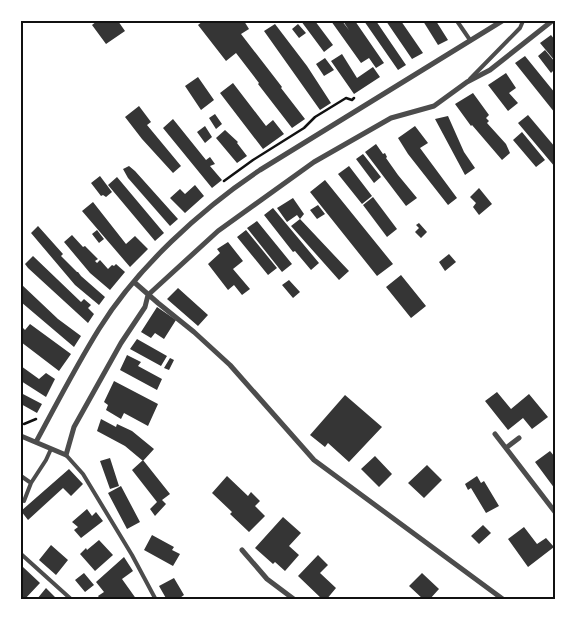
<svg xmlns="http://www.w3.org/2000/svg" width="576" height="621" font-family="Lora,serif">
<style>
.building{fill:#353535}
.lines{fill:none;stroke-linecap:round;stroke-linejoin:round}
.path{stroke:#111;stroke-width:2.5}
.service{stroke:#4c4c4c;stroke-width:4}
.minor{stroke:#4c4c4c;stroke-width:5}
.neatline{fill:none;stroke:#111;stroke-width:2}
</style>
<rect width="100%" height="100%" fill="#fff"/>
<path class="building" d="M97,21H118L125,31L106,44L92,25Z
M203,21H244L249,29L241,34L282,87L281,88L305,119L292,128L258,84L259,83L236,53L226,61L198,25Z
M301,21H315L333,45L324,52Z
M331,21H342L349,30L343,21H355L384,63L376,68L369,58L361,63Z
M364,21H376L406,65L398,70Z
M386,21H401L423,53L412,59Z
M423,21H436L448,40L438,45Z
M275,24L307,66L331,103L320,110L264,31Z
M298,24L306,33L299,38L292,29Z
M551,35L555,40V61L540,43Z
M545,50L555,62V69L551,73L538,56Z
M342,54L357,78L373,67L380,77L354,94L331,61Z
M525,56L555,93V113L515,63Z
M325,58L334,70L324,76L316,64Z
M506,73L516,88L509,93L518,103L508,111L488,85Z
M198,77L214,100L201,110L185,86Z
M233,83L266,126L273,120L284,134L263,149L220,93Z
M473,93L489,115L486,118L489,121L487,123L506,144L510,153L502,160L472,125L471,126L455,104Z
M139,106L151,122L147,125L181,166L173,173L142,139L125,117Z
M215,114L222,124L216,129L209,118Z
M528,115L555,147V167L518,123Z
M448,116L464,152L475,168L465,175L435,119Z
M173,119L206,160L210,157L215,164L210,166L222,180L212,188L163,128Z
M205,126L212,137L205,143L197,132Z
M415,126L428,143L420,148L457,198L448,205L408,154L398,138Z
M225,130L238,142L237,143L247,156L237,163L216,138Z
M522,132L545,160L536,167L513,140Z
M376,144L383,154L385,153L387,157L386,158L398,175L417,198L406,206L365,152Z
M363,154L381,177L374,183L356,159Z
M129,166L135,171L178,219L170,226L128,178L123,169Z
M349,166L372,196L362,204L338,174Z
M100,176L112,192L106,197L103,195L101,196L91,183Z
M117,177L164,233L155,241L108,185Z
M325,180L393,264L377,276L310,192Z
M195,185L204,196L185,213L170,198L180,189L185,194Z
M479,188L492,204L479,215L473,207L476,203L470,197Z
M373,197L397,229L387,237L363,205Z
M293,198L304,214L300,219L349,271L339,280L291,226L300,219L297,215L287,222L277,208Z
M93,202L126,244L135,236L148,249L130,267L82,211Z
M318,205L325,214L317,219L310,210Z
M273,208L319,263L311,270L295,251L293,252L264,215Z
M257,221L292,264L282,272L247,228Z
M419,223L427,232L421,238L415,232L419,228L416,225Z
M38,226L63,254L61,256L77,272H78L81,276L105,297L99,305L75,285L31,233Z
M97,230L104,239L99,243L92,234Z
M246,230L277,268L268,275L237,237Z
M72,235L83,247L85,246L98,259L95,261L97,263L100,260L108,269L112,265L114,266L116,264L125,272L110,290L90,273L64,242Z
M228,242L243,261L233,269L250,289L242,295L234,285L228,290L208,264L220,253L217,249Z
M449,254L456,262L445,271L439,262Z
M33,256L81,302L84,299L91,305L88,308L94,314L88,323L28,268L25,264Z
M401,275L426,306L411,318L386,287Z
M289,280L300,292L293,298L282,285Z
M21,284L58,319L81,336L74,347L21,302Z
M178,288L208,315L198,326L167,299Z
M157,307L176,320L164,339L155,333L151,338L141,332Z
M30,324L71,354L59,371L21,342V326L25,330Z
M137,339L167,356L161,366L130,349Z
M127,355L141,362L138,366L162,379L157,390L120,370Z
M170,358L174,360L169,370L164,368Z
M21,366L39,379L46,373L55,379L46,397L21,381Z
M114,381L158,404L148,426L124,413L121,419L106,410L108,405L104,402Z
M497,392L511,409L529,394L548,417L532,429L523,418L508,430L485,401Z
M21,393L42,404L37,413L21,404Z
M345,395L382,427L349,462L328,443L325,447L310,435Z
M101,419L116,427L117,424L132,431L154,449L143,461L125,446L97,431Z
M550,451L555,457V489L535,462Z
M375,456L392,474L379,487L361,469Z
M110,458L119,486L110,489L100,461Z
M143,460L170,494L162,500L166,504L155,516L150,509L157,502L132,470Z
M427,465L442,480L424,498L408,483Z
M69,469L83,484L71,496L63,488L28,520L21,511Z
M227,476L248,496L251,492L260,501L255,506L265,516L249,532L230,514L232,512L212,493Z
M477,476L481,483L484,481L499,506L486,513L471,488L468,490L465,484Z
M121,486L140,522L127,529L108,493Z
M87,509L92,516L96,512L103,521L81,538L74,530L78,527L72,522Z
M283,517L301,533L289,546L299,555L285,571L275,562L273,564L255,548Z
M483,525L491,533L479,544L471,536Z
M524,527L537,544L546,538L554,547L528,567L508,539Z
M152,535L174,547L172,550L180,554L173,566L144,550Z
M99,540L113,555L95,571L80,554L86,548L87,550Z
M51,545L68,560L56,575L39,560Z
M318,555L328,565L320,573L336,588L326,600H323L298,576Z
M124,557L133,571L122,579L137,600H101L98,596L104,592L96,582Z
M23,567L40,583L24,600H21V569Z
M84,573L94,585L85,592L75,580Z
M422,573L439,589L429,600H424L409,586Z
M174,578L184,595L177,600H167L159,586Z
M46,588L58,600H38L37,599Z"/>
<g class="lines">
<path class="path" d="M224,181L253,160L304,128L315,117L346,98L352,100L354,98
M24,424L36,419"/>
<path class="service" d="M457,21L470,40
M470,79L520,28L523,21
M66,455L83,474L132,555L156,600
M21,476L31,483L46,460L51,449
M24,501L31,483
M21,554L72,600"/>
<path class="minor" d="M134,282L158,303L194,332L230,365L314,460L504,600
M495,434L555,512
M21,436L66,455L74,427L121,343L145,307L148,295L218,231L314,162L391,118L434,106L467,82L490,70L552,21
M36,442C56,405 76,366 99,329C136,269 201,209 260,170L502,21
M506,448L519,438
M242,550L267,579L295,600"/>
</g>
<rect width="576" height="621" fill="none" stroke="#ffffff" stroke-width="45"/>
<rect x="22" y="22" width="532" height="576" class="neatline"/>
</svg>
